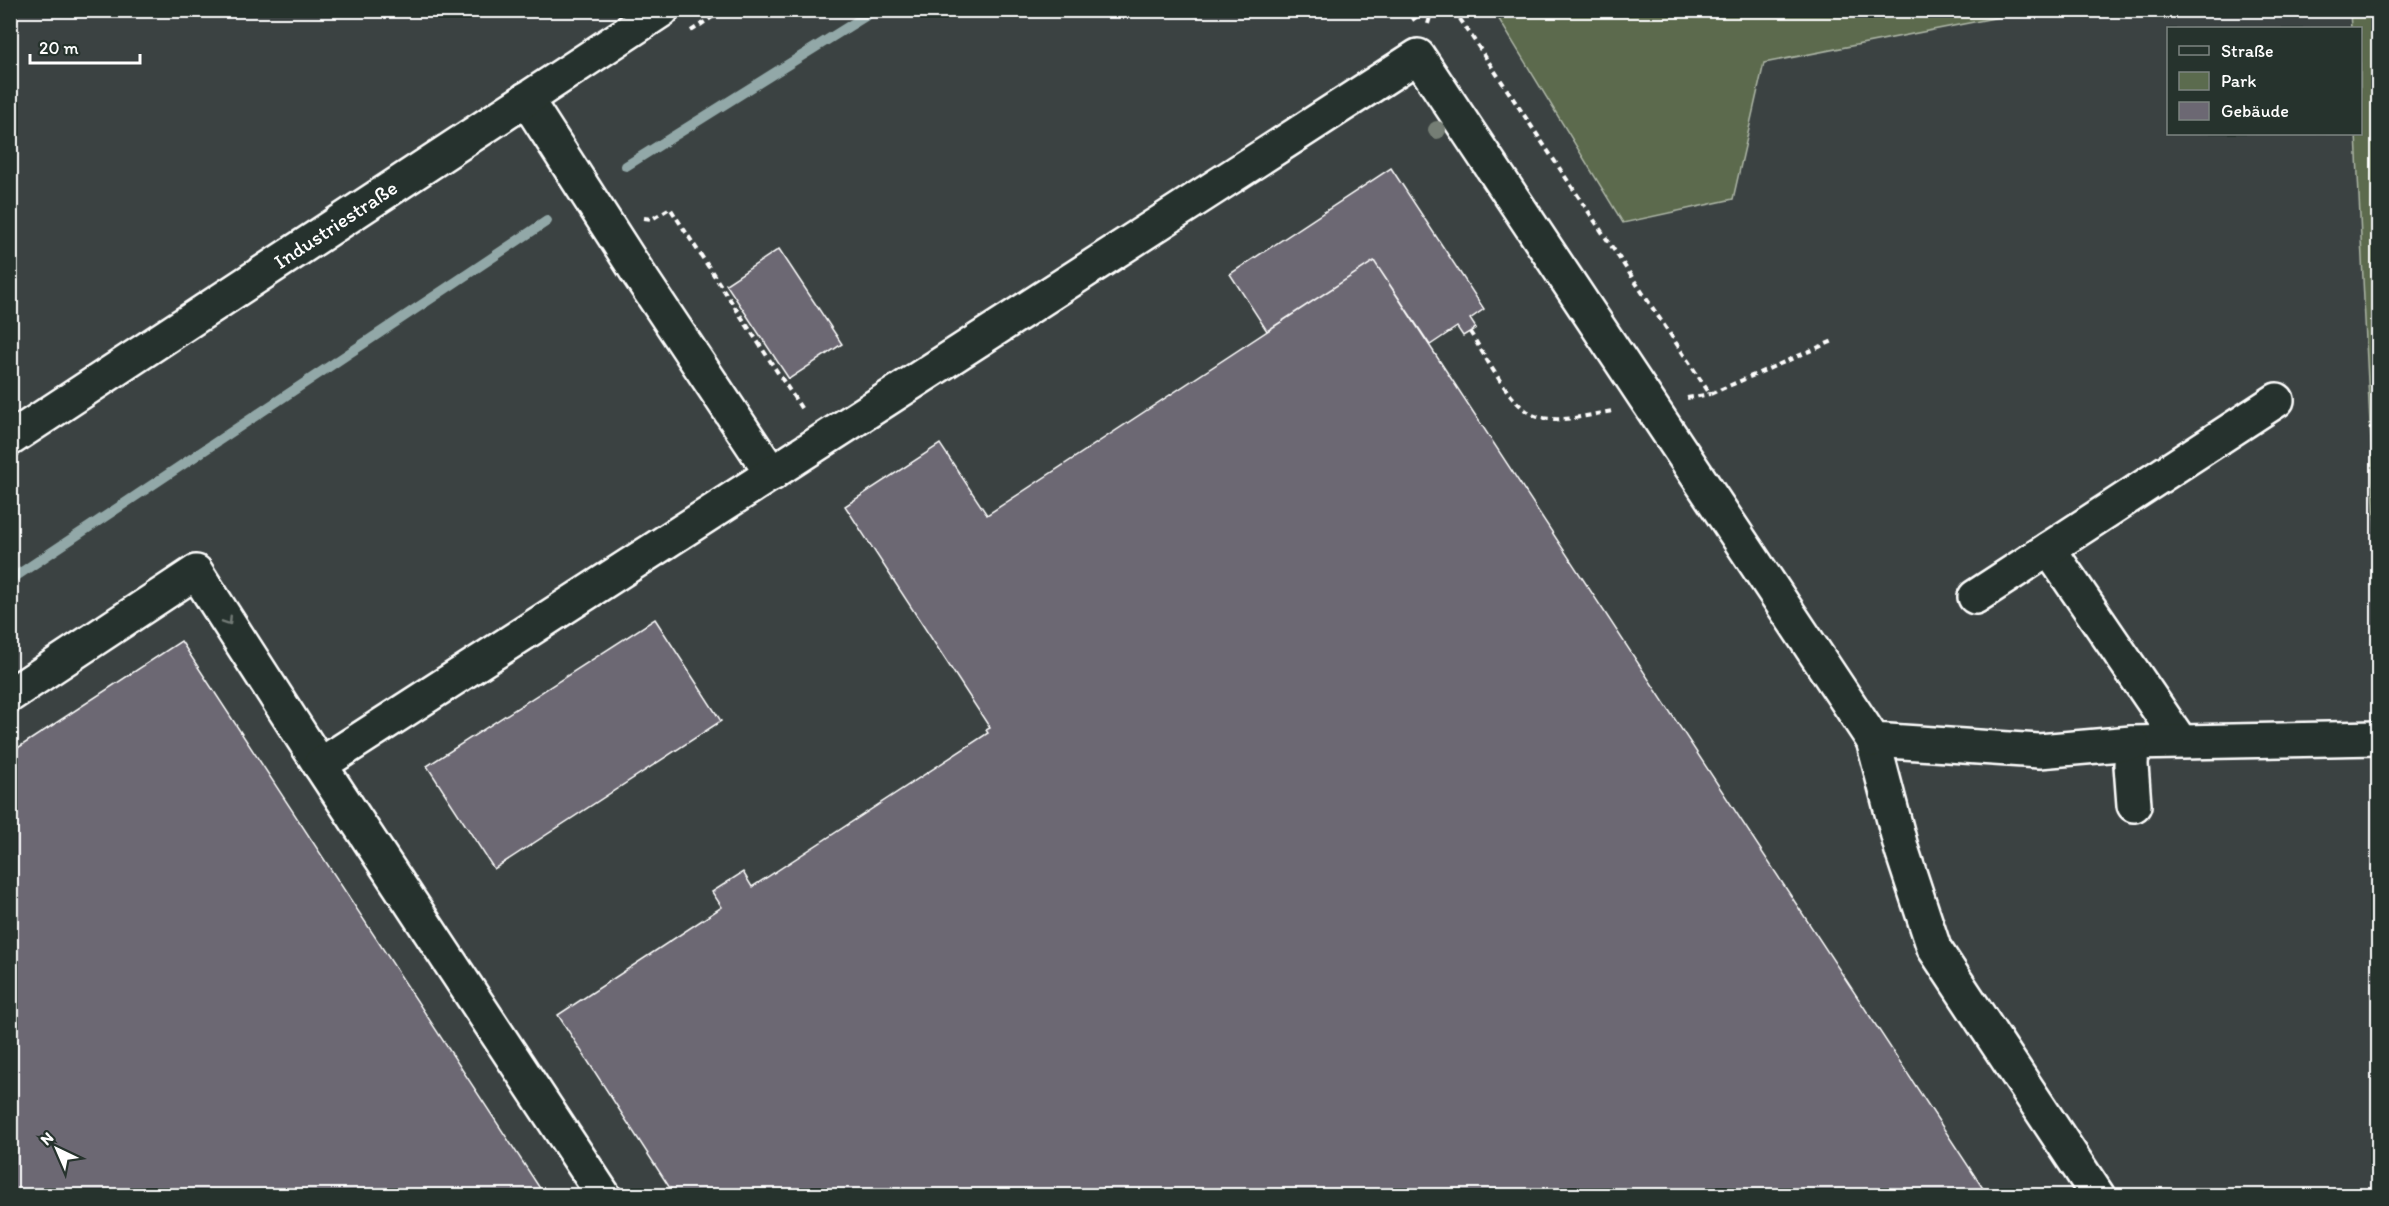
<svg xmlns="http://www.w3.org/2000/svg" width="2389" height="1206" font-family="Itim,sans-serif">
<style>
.built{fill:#3b4342;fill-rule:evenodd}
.green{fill:#5b6b4e;stroke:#adb5a6;stroke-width:1.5}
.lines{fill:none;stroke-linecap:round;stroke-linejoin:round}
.stream{stroke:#92a8a8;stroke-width:10}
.building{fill:#6c6873;stroke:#fff;stroke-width:1.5}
.minor-casing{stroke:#fff;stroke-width:38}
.path{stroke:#fff;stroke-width:4;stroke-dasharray:6 4.5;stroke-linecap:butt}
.minor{stroke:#26332d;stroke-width:33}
.tree{fill:#757e74}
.oneway{stroke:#727a76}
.labels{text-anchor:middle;stroke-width:5;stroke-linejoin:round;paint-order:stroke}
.street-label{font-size:21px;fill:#fff;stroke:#26332d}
</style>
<rect width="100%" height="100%" fill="#26332d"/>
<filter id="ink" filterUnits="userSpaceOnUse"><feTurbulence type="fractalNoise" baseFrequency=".0167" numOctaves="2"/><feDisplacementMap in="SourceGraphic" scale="12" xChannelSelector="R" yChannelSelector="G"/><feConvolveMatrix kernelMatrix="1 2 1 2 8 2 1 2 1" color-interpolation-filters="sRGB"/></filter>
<g filter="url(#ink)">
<path class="built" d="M11,11H2378V1195H11ZM2168,28H2360V134H2168Z"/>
<path class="green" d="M1494,11H2030L1764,63L1733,199L1623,223Z
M2350,11H2378V588L2356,134H2360V28H2351Z"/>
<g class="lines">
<path class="stream" d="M626,166L875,10
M10,580L547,221"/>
</g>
<path class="building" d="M1391,168L1484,309L1470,319L1476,328L1463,336L1457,327L1430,345L1374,261L1267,331L1230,274Z
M779,249L842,344L789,379L726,284Z
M1374,261L1988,1196H675L558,1015L722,907L712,892L743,872L752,887L988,733L986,730L990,728L845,506L940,444L987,515Z
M655,619L721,721L494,869L427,766Z
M181,641L545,1196H10V753Z"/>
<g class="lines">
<defs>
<g id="minor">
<path d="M526,99L638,273L772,474"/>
<path id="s1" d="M10,439L662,10"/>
<path d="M2049,549L2180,741"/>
<path d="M1975,597L2277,400"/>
<path d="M10,695L196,572L320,765"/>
<path d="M1873,740L1902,851L1934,948L2098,1196"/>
<path d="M2134,805L2131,765L2132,743L2378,738"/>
<path d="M604,1196L320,765L1418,56L1873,740L2039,751L2132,743"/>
</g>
</defs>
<use href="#minor" class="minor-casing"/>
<path class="path" d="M1454,10L1710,394L1833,341
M1412,20L1426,10
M1428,24L1432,10
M691,31L723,10
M644,218L652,219L670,208L803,411
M1470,332C1485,355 1512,410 1538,417C1562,423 1589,415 1612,411
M1687,398L1710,394"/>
<use href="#minor" class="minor"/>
</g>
<circle class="tree" cx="1437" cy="130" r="9"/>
<defs><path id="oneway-chevron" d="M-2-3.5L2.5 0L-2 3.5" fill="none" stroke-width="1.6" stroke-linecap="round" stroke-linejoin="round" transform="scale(1.5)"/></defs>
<use class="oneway" href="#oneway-chevron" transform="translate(228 621) rotate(57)"/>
</g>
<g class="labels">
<g class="street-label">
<text dy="7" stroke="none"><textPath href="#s1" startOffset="390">Industriestraße</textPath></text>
</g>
</g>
<rect width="2389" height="1206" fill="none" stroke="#26332d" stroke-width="36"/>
<rect x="18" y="18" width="2353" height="1170" fill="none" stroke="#fff" stroke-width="2" filter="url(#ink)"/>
<rect x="2167" y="27" width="195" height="108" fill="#26332d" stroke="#7d8581" stroke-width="1.5"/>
<rect x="2179" y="46" width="30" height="9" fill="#26332d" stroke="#7d8581" stroke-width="1.5"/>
<text x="2221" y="57" font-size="18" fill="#ffffff">Straße</text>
<rect x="2179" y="72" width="30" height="18" fill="#5b6b4e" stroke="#7d8581" stroke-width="1.5"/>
<text x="2221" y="87" font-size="18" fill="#ffffff">Park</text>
<rect x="2179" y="102" width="30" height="18" fill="#6c6873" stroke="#7d8581" stroke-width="1.5"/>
<text x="2221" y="117" font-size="18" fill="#ffffff">Gebäude</text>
<g transform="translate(57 1149) rotate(316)" stroke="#26332d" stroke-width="4.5" paint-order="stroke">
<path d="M0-4.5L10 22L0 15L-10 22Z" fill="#ffffff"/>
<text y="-9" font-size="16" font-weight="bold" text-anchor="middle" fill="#ffffff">N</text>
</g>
<path d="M30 54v9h110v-9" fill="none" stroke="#ffffff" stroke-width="3"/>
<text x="39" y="54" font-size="18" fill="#ffffff" stroke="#26332d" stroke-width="4.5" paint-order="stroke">20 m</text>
</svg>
